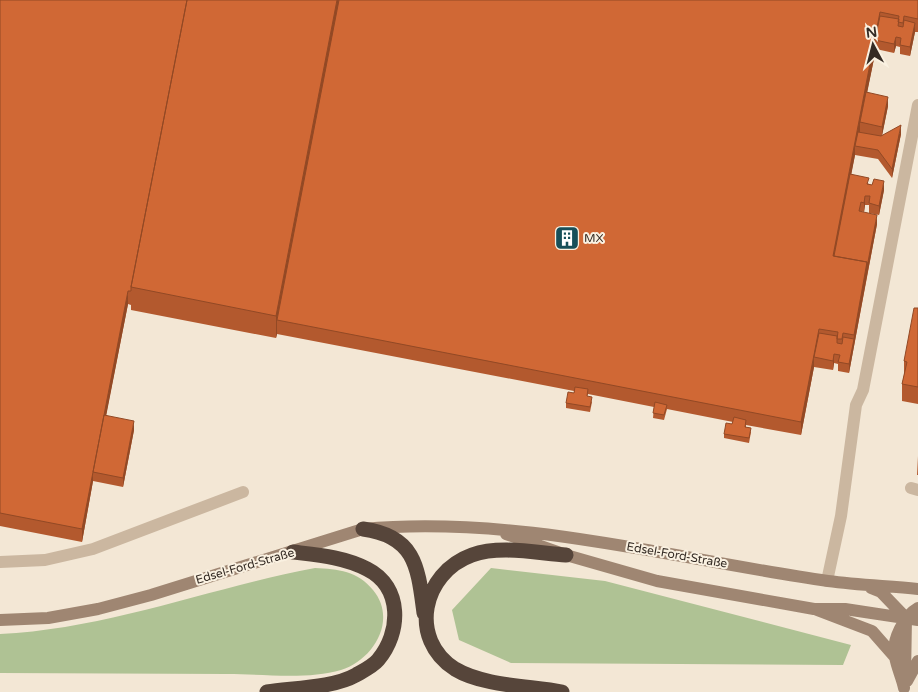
<svg xmlns="http://www.w3.org/2000/svg" width="918" height="692" font-family="'Varela Round',sans-serif">
<style>
.green{fill:#afc294}
.lines{fill:none;stroke-linecap:round;stroke-linejoin:round}
.lane{stroke:#cbb7a0;stroke-width:12}
.secondary{stroke:#9f8672;stroke-width:12}
.highway{stroke:#56453a;stroke-width:15}
.wall{fill:#b3592e}
.shaded-wall{fill:#924925}
.building{fill:#d06835;stroke:#924925}
.labels{text-anchor:middle;stroke-width:4;stroke-linejoin:round;paint-order:stroke}
.poi-label{font-size:12px;fill:#342b24;stroke:#faf1e1;text-anchor:start}
.street-label{font-size:12px;fill:#342b24;stroke:#faf1e1}
</style>
<rect width="100%" height="100%" fill="#f3e7d5"/>
<path class="green" d="M315,568C338,569 358,571 373,590C398,620 373,660 341,670C308,680 262,674 227,674C152,674 76,673 0,673V634C108,629 209,588 315,568Z
M491,568L605,581L851,645L843,665L511,663L459,640L452,610Z"/>
<g class="lines">
<path class="lane" d="M911,488L918,490
M0,562L45,560L93,549L243,492
M827,581L841,516L856,405L863,390L918,105"/>
<path class="secondary" d="M506,534L566,555L657,581L814,609H845L918,620
M871,588L881,592L906,618
M817,610L872,631L894,656
M0,620L48,618L98,609L151,595L363,529C521,515 673,559 828,581C858,585 888,586 918,589
M905,678L906,618
M907,681L918,661
M904,688C902,678 897,668 895,657C891,640 904,616 918,608"/>
<path class="highway" d="M363,529C416,536 418,568 424,613
M267,692C293,688 333,688 356,675C363,671 373,666 378,660C401,633 403,587 367,569C344,557 318,555 293,552
M562,692C530,686 483,686 455,669C408,639 422,573 472,555C500,545 537,553 566,555"/>
</g>
<path class="wall" d="M0,0H918V32H915L910,56L900,54V47L896,46L894,53L876,49L867,92L888,106L882,135L901,134L892,178L878,159L855,155L851,174L869,184L884,190L879,215L869,213V205H865L864,212L861,211L860,212L877,224L849,373L838,371V364L834,363L833,370L814,367L801,435L746,425V427L751,432L749,443L724,438V434L732,424L733,422L667,409L664,420L653,418L654,407L588,394L587,396L592,402L590,412L566,408V403L574,393V391L277,334L276,338L131,310V305L128,304L106,415L134,430L123,487L93,481L82,542L0,526Z
M918,308V404L902,401V384L904,375V361Z
M918,456V475H917Z"/>
<path class="shaded-wall" d="M337,0H341L277,320V334L276,338V316Z
M880,12V25L875,40L876,49L861,123L860,122V132L857,146H855V155L835,260L833,256Z
M915,23V32L910,56V47Z
M896,37V46L894,53V44Z
M888,97V106L882,136V127Z
M901,125V134L892,178V169Z
M884,181V190L879,215V206Z
M865,196V205L864,212V203Z
M877,215V224L867,276V267Z
M867,262V276L849,373V364Z
M128,291V304L95,473L93,472V481L82,542V529Z
M819,329V342L814,357V367L801,435V422Z
M834,354V363L833,370V361Z
M134,421V430L123,487V478Z"/>
<path class="building" d="M0,0H187L131,287V291H128L82,529L0,513Z
M187,0H337L276,316L131,287Z
M339,0H918V19L904,16L903,23L898,22L899,16L880,12L833,256L867,262L854,335L843,333L842,339H837L838,332L819,329L801,422L277,320Z
M880,16L899,19L898,26L903,27L904,20L915,23L910,47L900,45L901,38L896,37L894,44L875,40Z
M866,92L888,97L882,127L860,122Z
M901,125L892,169L878,150L855,146L858,132L881,136Z
M850,174L869,178L867,184L872,185L874,179L884,181L879,206L869,203L870,196H865L864,203L861,202L859,211L877,215L867,267V262L834,256Z
M914,308H918V387L902,384L907,362L904,361Z
M819,333L837,336V343L842,344L843,337L854,339L849,364L838,362L840,355L834,354L833,361L814,357Z
M575,387L588,389L587,396L592,397L590,407L566,403L568,392L574,393Z
M655,402L667,405L664,415L653,413Z
M104,415L134,421L123,478L93,472Z
M734,417L746,420L745,427L751,428L749,438L724,434L726,423L732,424Z"/>
<defs>
<symbol id="building-square" viewBox="-11 -11 22 22"><rect x="-9" y="-9" width="18" height="18" rx="4" fill="#174f59" stroke="#faf1e1"/><path d="M-4-6H4V6H1V3H-1V6H-4ZM-2.5-4.3h1.7v1.8h-1.7ZM.8-4.3h1.7v1.8H.8ZM-2.5-1h1.7V.8h-1.7ZM.8-1h1.7V.8H.8Z" fill="#fff"/></symbol>
</defs>
<g fill-rule="evenodd">
<use href="#building-square" x="553" y="224" width="28" height="28"/>
</g>
<g class="labels">
<g class="poi-label">
<text x="584" y="242">MX</text>
</g>
<g class="street-label">
<text transform="translate(677 555) rotate(10)" y="4">Edsel-Ford-Straße</text>
<text transform="translate(245 566) rotate(-16)" y="4">Edsel-Ford-Straße</text>
</g>
</g>
<g transform="translate(873 45) rotate(353)" stroke="#faf1e1" stroke-width="4" paint-order="stroke">
<path d="M0-4L9 19L0 12L-9 19Z" fill="#342b24"/>
<text y="-8" font-size="14" font-weight="bold" text-anchor="middle" fill="#342b24">N</text>
</g>
</svg>
